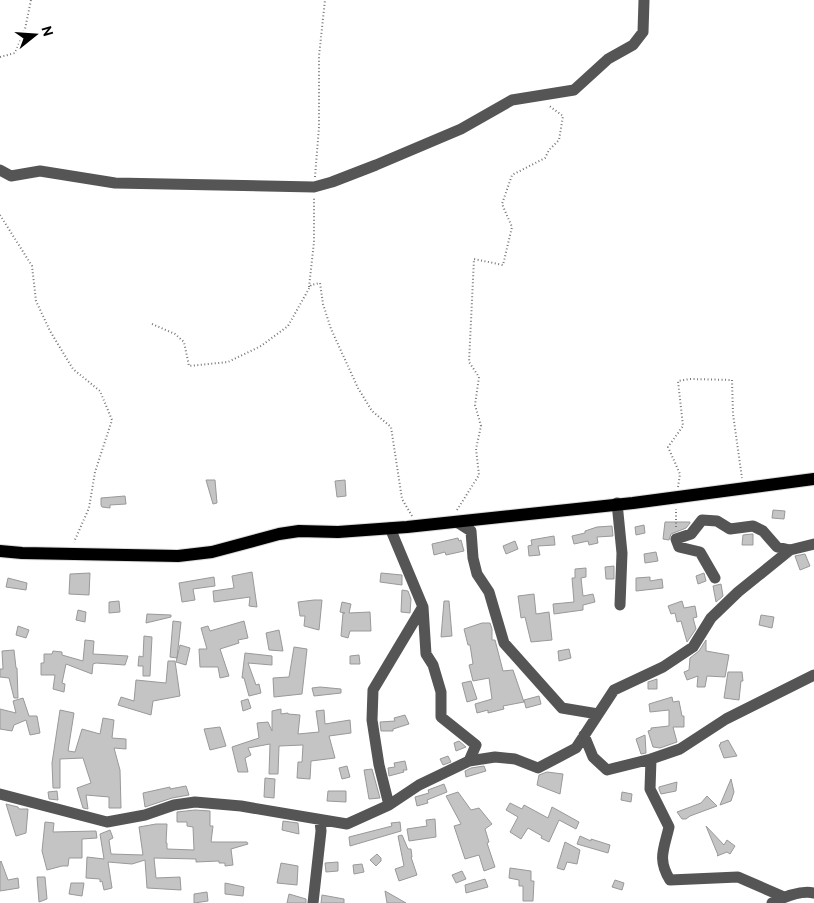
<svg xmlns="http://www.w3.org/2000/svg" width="814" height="903" font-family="Overpass,sans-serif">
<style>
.building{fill:#c4c4c4;stroke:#999}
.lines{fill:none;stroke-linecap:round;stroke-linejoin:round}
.major-casing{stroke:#dbdbdb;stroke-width:14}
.path{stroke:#777;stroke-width:2;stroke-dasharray:1 2.5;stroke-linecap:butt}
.minor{stroke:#555;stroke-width:11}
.major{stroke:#000;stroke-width:12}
</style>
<rect width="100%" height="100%" fill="#fff"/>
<path class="building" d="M206,480H215L217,503L213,504Z
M345,480L346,496L337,497L335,481Z
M125,496L126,504L110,505V508L102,507L101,505V498Z
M773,510L785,511L784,519L772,518Z
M665,522H690V523L686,528L671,534L669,540L663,539Z
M644,525L645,533L636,535L635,527Z
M612,526L613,536L597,537L598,543L589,545L588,541L574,544L572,536L585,533V531L597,527Z
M752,534H753V545H742L743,535Z
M554,536L555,545L538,546L540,555L529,556L528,546L532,545L531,540Z
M458,538L459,541L461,540L464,551L446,555L445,552L434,555L432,544Z
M515,541L518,549L506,554L503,546Z
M656,552L658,561L645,563L644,554Z
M805,554L810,566L800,570L795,556Z
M614,566V579H606L605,567Z
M586,568V577L581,578L583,596L593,594L595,602L583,605V610L554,614L553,604L574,602L572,578H575V569Z
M252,572L257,607L249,606L250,597L214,602L213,591L234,588L232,576Z
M90,573L89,595L69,594L70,574Z
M381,573L402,575V585L380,582Z
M704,573L706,581L698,584L696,576Z
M214,577L215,586L193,589L195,600L182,602L179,583Z
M650,577V581L662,579L663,588L636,591V578Z
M8,578L27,583L26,590L6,587Z
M721,584L723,596L716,602L713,586Z
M402,590L408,591L411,599L410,613L401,612Z
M534,594L536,614L549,612L552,640L531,642L525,617L521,618L518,596Z
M314,600H322L319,630L304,626L305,616H300L298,602Z
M119,601L120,612L109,613V602Z
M444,601H449L452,636L441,637Z
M682,601L684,608L695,606L697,617L693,618L696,629L687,642L681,621L677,622L675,613L671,614L668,606Z
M342,602L351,604L349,613L370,612L371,631H350L348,638L341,636L343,613H345L340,612Z
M78,610L86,612L85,622L76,620Z
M147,614L171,615V617L146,623Z
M761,615L774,617L772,628L759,625Z
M173,621L181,622L177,658L170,657Z
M244,621L248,638L238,640L239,643L220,649L229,676L220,678L218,667H200L199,649H207L201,628L208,626L210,631Z
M482,623H490L492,629V640H495L503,671L513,670L524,702L503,706L504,709L488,713V710L477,713L475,704L492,699L489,678L473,681L469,665L473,664L470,645H468L464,629Z
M18,626L29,630L26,638L16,635Z
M279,630L283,651L269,650L266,633Z
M144,636L152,637L150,676H143V666H138L139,656L143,657Z
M85,640L94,641L93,654L128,656L125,665L96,663L93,664L92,674L66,664L62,683L65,684L64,692L53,689L55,675H41V663H44V654H52L53,651L62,652V655L83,661Z
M706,640V651L729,655L725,677L707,676L705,687H697L698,676L687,680L684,672L689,670L690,658L699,651Z
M180,645L190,648L186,665L176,662Z
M294,647L307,649L302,694L274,697L273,678L289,677Z
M569,649L571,658L559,661L558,651Z
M14,650L16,668H17L18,698H14L9,678L0,677V669H3L2,651Z
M245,653L272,656V665L248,663L256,685L259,684L261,693L249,696L244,678H242Z
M359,655L360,664H350V656Z
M168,661H175L180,696L153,701L151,715L118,705L121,697L134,701L136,680L166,683Z
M728,672H742L743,681H741L739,700L724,698Z
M657,679V689H648V682Z
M471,681L477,699L467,702L462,683Z
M320,687L341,689V693L314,696L312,688Z
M539,696L541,704L526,708L524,700Z
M672,697L673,702L679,701L682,716H684V727H673L677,742L660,748L653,747L648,731L651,730V728L669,726V710L650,712L649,704Z
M23,698L29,716H37L40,733L30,735L26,720L14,725L12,731L0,729V709L16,713L13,701Z
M248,699L251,708L243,711L241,701Z
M281,709V714L288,713V714L300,715L298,734L319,732L316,711L324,710L325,724L350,720L351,733L329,736L335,758L311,761L310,779L297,778L298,762H302L303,745L279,746L278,774H269L270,744L248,748L251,755L245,758L248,772H238L232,747L259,738L257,723L268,722L272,731V711Z
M60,710L74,713L68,751L75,752L82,729L100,734L103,718L114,720L112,738L126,739V749L114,748L120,770L121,808H109V797L86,795L88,809L83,808L77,788L91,783L83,758L60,759V788H53L52,763Z
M405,715L409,724L393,729V731H381L380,722L395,721L394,718Z
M220,727L226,746L210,750L204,729Z
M645,735L646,753L641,754L636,739Z
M728,740L737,756L724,758L719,745L721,744L720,743Z
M459,741L466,747L456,751L454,743Z
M448,756L451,762L443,765L440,759Z
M405,761L407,770H403L404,772L389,776L388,768L395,767L394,763Z
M347,766L350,777L342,779L339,768Z
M484,766L486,771L466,777L465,771L471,768Z
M372,769L380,798L369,799L364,770Z
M547,772L563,774L560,794L537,785L539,775Z
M265,778L275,779L274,798L264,797Z
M731,779L734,792L731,801L720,805Z
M677,782L676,791L661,794L659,789V787Z
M444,784L447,792L427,800L428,803L417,806L415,797L429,793L428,790Z
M186,786L189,795L172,798L145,807L143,793L170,787V789Z
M57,791L58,800L49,799L48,792Z
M328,791H346V802L327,801Z
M458,792L471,810L479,808L492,824L485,829L489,842L487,843L495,867L484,871L479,855L465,859L454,826L461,824L446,796Z
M622,792L632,794L631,802L621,800Z
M707,796L717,806L690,816L686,819H682L677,812L701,803Z
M510,803L522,809L524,805L548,818L552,807L579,822L576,829L559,820L549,842L541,838L542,836L528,828L521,839L510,832L518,817L506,810Z
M6,804L18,807L19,809H28L26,833L16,836Z
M195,810L210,811V826H213L211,842H247L248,844L231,849L233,865L225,866V863H219V861L196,862V859L154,858L156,878L180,877L181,890L147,888L145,860L132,864L108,862L112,888L104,890L102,881L100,882V879L86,878L87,857L104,859L100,834L110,830L113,838L109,840L111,854L143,855L139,827L156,824H167L166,843H167V849L194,850L193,827L187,826V822H177V812Z
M435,819L436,837L409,841L407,829L427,826L426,820Z
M283,821L298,823L299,834L282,830Z
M45,822L54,823L53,832L96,831L97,838L82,839V858H69L68,866H62L47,870L42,851Z
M400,822L401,831L350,846L349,837L392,826L391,823Z
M706,826L724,845L727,840L735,846L730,854L727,852L717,856L718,855Z
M402,835L408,849H411L412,857H411L417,875L399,881L395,869L404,866L398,836Z
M580,836L591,841V839L610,845L608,853L577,844Z
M565,842L580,850L577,864L567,862L564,870L557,868Z
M377,854L381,858V861L376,866L370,860Z
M1,861L8,880L18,878L19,888L0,891V862Z
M338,862V871L326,872L325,863Z
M281,863L298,866L297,885L277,883Z
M362,864L364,872L354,874L353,865Z
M510,868L531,871V881H534L533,901H523V886H519V880L509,878Z
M462,871L466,879L456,883L452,875Z
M37,877H45L47,899L39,902Z
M485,879L488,887L466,893L465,885Z
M615,880L624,883L622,890L612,887Z
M71,883H84L82,896L69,894Z
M225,883L244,887L243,896L225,894Z
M385,891L406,903H387Z
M207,892L208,901L194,903V894Z
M289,894L306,899V903H287Z
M322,895L344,899V903H321Z"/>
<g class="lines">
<defs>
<path id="major" d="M0,551L22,553L178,556L212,552L279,534L299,531L338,532L407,527L633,503L814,479"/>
</defs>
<use href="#major" class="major-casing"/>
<path class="path" d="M0,57L15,53L25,29L31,0
M315,177L319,127V56L325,0
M0,215L32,266L36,301L50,331L73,369L100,391L112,420L95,472L89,508L74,542
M309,287L314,242V197
M152,324L175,334L184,342L189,366L228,362L261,346L288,326L311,285L320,283L323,304L331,329L358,388L372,411L391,427L402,499L412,516
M678,487L680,474L668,447L683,426L678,381L690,379L732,380L733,414L742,478
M457,510L479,475L476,449L481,426L475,405L479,377L469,362L474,259L503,265L512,227L502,204L512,175L545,158L549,150L559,140L563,116L548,105
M676,527V509"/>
<path class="minor" d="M0,170L11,176L40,171L115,183L314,187L332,182L376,165L461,129L512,100L574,90L608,59L633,45L643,32L644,0
M617,503L622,553L620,605
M457,522L471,531L473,558L477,574L489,592L504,643L562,708L598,714
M390,528L423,607L426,654L433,665L441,692V717L476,745L469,761
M715,578L700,552L679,547L676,539L691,534L702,520L717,521L730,529L753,526L763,531L777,547L790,550
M584,735L593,757L607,770L651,759L680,749L726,719L814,675
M651,759L650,789L669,827C664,849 657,859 670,880L738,877L784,897
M0,794L107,822L145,815L174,805L195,802L241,806L347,824L389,805L419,785L469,761L495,757L515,759L538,768L576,748L614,690L663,667L693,647L711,618L738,592L790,550L814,544
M389,805L379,765L372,720L373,690L422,608
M313,903L321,831L320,820
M772,903C784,897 800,890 814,893"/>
<use href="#major" class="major"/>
</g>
<g transform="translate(35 35) rotate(73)" stroke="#ffffff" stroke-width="4" paint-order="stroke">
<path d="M0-4L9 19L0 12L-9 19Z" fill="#000000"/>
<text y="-8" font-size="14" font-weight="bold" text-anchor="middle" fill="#000000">N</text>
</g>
</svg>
